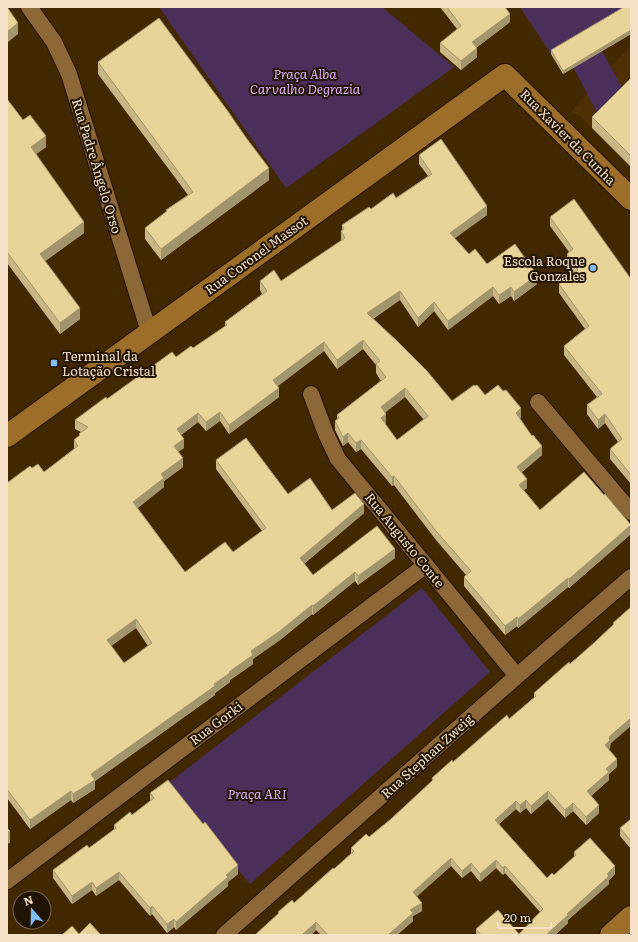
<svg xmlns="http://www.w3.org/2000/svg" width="638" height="942" font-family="Literata,serif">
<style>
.built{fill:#4d3004}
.green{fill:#4b2f5b}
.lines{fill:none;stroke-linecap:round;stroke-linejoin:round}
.street-casing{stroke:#241200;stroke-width:18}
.secondary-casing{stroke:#241200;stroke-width:24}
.street{stroke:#8c6738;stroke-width:16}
.secondary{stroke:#9c6e29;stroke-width:22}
.wall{fill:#c8b684;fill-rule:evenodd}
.shaded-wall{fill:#a2946b}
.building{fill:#e8d499;stroke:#a2946b;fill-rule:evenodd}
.poi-dot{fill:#83bcfb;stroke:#211302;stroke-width:1.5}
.labels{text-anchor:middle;stroke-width:4;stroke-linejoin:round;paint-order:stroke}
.park-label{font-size:13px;font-style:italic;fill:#dcaef9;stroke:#211302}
.street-label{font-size:13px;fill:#f5e0c8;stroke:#211302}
.poi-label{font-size:13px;fill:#f5e0c8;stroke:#211302;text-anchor:end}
</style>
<rect width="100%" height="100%" fill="#422801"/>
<path class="built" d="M631,45V167L579,115L571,112Z"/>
<path class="green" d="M159,7H382L454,67L286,188Z
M520,7H625L551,54Z
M602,51L631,104L601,120L573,67Z
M422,588L490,672L250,884L167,784Z"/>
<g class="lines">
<defs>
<path id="street" d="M29,7L54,42L69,74L149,332
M311,394L326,434L338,459L517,676
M538,402L631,512
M7,881L426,565
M224,935L517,676L631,577"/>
<path id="secondary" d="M7,436L505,75L631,199
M611,935L631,917"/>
</defs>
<use href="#street" class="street-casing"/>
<use href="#secondary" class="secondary-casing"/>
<use href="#street" class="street"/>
<use href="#secondary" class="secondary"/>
</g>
<path class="wall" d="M440,7H505L510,22L476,48L477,57L461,70L440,52V43L457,29Z
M631,7V34L563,74L551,54V50Z
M98,62L269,180L161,260L145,239V228L166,212V210L188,195L98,74Z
M631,78V167L592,128V117Z
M7,99L23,120L46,147L36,154L84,233L45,261L80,319L60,334L7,263Z
M419,155L487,215L454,238L469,254L487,264L537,284L514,301L511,296L499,304L493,296L448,330L434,311L418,327L400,300L373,319L452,401L475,386L485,395L521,417L520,418L542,455L522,472L527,488L524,490L540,510L631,534L569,588L568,587L518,628L517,626L505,635L464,586V577L466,575L436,540L394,485L392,486L361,449L356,452L348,442L343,446L335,430V421L337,420V415L381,381L376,373V365L363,349L337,369L324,351L277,386L279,397L229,434L220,421L206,431L198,422L181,435L184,448L178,451L183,467L164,481V487L137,508L185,572L233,552L262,531L216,469V460L288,494L332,510L364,513L304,564L313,575L395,558L358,585L355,581L313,615L312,614L280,640L253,659V664L230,680V682L215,693V695L95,781V789L73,803L71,800L30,829L7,798V483L32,468L44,472L74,449V440L79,436V434L81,432L75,429V420L107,399L176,357L193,348L225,326V322L262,294L260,290V281H281L341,241V231H342V225L371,209L396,198L428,176L419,164ZM405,397L424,420L397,440L385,424L386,423L385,412ZM136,628L148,646L124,663L111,646Z
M550,217L631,279V484L610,459V449L618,442L605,423L598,429L587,414V405L597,397L564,355V346L585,329L559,293V284L573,273L567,263V254L569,252L550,226Z
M631,607L610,748L608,749L617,767L609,774V780L591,796L599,813L586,825L573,811L565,818L548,799L531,814L526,808L520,813L516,809L499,824L547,878L554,875L574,857V852L615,874L609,880V884L568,920V923L555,935H476V929L519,934L540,912L505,873L503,875L496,868L480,882L471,871L462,878L451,866L417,896L422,911L413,916V921L397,935H321L316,930L311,935H255L278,914V912L294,903L334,869L351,854V848L369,837L391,819L432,781V778L509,719L534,698V693L570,664L595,642L613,625V623Z
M150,793L238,874L228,882V886L176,930L174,927L167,933L152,914L150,916L119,880L96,896L92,890L72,904L53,878V870L89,848L114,830V825L132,815L150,801Z
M631,819V849L620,836V828Z"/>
<path class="shaded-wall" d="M510,14V22L472,51V42Z
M18,23V34L7,43V32Z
M631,30V34L563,74V71Z
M477,48V57L461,70V61Z
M46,136V147L31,158V147Z
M269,168V180L161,260V249Z
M487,206V215L450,242V233Z
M84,222V233L40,265V254Z
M537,275V284L514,301V292Z
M493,287V296L448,330V321Z
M511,287V296L499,304V295Z
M400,291V300L367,322V313Z
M434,302V311L418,327V318Z
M80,308V319L60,334V323Z
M363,340V349L337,369V360Z
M324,342V351L273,390V380Z
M279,388V397L229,434V425Z
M405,388V397L381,416V407Z
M521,408V417L516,422V413Z
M220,412V421L206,431V422Z
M198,413V422L177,438V429Z
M386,414V423L381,427V418Z
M605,414V423L598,429V420Z
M348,433V442L343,446V437Z
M184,439V448L174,455V446Z
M361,440V449L356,452V443Z
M542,446V455L517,476V467Z
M183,458V467L164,481V487L133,512V502L161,474Z
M394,476V485L392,486V477Z
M527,479V488L519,494V485Z
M364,504V513L300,567V558Z
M631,525V534L569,588V579Z
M395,549V558L358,585V576Z
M355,572V581L313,615V606Z
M568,578V587L518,628V619Z
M312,605V614L280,640L253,659V664L230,680V682L215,693V695L95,781V789L73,803V794L91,774L214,684L251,651Z
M517,617V626L505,635V626Z
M136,619V628L107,649V640Z
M631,718V726L610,744V748L605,752V745L610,736Z
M617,759V767L609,774V780L587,799V791L606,769Z
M71,791V800L30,829V820Z
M548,791V799L531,814V806Z
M526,800V808L520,813V805Z
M516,801V809L495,827V820Z
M573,803V811L565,818V810Z
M599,805V813L586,825V817Z
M10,831V843L7,844V833Z
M451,858V866L413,900V892Z
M496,860V868L480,882V874Z
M471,863V871L462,878V871Z
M238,865V874L228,882V886L176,930V922L226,875Z
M505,866V873L503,875V868Z
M615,866V874L609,880V884L568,920V923L555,935H546Z
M119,872V880L96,896V888Z
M92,882V890L72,904V896Z
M422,903V911L413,916V921L397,935H388L410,910Z
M152,906V914L150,916V908Z
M174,919V927L167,933V924Z
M316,922V930L311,935H302Z"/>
<path class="building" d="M7,7L18,23L7,32Z
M447,7H505L510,14L472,42L477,48L461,61L440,43L461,26Z
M624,7H631V30L563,71L551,50Z
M159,18L227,110L247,139L269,168L161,249L145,228L167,211L166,210L193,192L98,62Z
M631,78V156L592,117Z
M7,99L23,120L30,115L46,136L31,147L84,222L40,254L80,308L60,323L7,252Z
M441,139L487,206L450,233L469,254L475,249L487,264L515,244L537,275L514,292L511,287L499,295L493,287L448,321L434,302L418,318L400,291L367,313L396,340L427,371L452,401L474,385L475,386L477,385L485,395L498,385L503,391L506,390L521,408L516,413L532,436L533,435L542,446L517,467L527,479L519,485L540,510L584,472L604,495L605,494L631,525L569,579L568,578L518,619L517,617L505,626L464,577L471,571L436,531L394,476L392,477L361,440L356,443L348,433L343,437L335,421L339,418L337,415L386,377L376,364L380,361L363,340L337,360L324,342L273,380L279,388L229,425L220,412L206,422L198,413L177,429L184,439L174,446L183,458L161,474L164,478L133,502L185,572L225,542L233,552L266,528L216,460L246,438L288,494L310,478L332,510L355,493L364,504L300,558L313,575L377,526L395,549L358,576L355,572L313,606L312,605L280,631L251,651L253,655L229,672L230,673L214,684L215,686L91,774L95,780L73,794L71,791L30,820L7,789V483L30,466L32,468L38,464L44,472L78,446L74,440L80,435L79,434L88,427L75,420L106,397L107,399L172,352L176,357L191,346L193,348L227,325L225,322L267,291L260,281L274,270L281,281L345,238L341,231L344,229L342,225L369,207L371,209L393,193L396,198L432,174L419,155ZM405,388L428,416L397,440L381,418L386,414L381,407ZM136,619L152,643L124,663L107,640Z
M574,199L631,279V475L610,449L622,439L605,414L598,420L587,405L602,394L564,346L589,326L559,284L578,270L567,254L573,249L550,217Z
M631,607V718L610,736L609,739L610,740L605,745L617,759L606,769L609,772L587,791L599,805L586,817L573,803L565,810L548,791L531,806L526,800L520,805L516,801L495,820L547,878L552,873L554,875L576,855L574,852L590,838L615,866L607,874L609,876L567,914L568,915L546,935H481L476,929L498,910L519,934L543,909L505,866L503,868L496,860L480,874L471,863L462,871L451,858L413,892L422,903L410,910L413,913L388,935H328L316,922L302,935H255L279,913L278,912L292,900L294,903L333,868L334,869L354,851L351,848L366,834L369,837L391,819L433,780L432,778L452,760L453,762L507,715L509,719L536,696L534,693L569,662L570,664L595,642L614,624L613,623Z
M168,780L203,824L205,822L238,865L226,875L228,877L176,922L174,919L167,924L152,906L150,908L119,872L96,888L92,882L72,896L53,870L87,845L89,848L116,828L114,825L130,812L132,815L154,798L150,793Z
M631,819V841L620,828Z
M7,828L10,831L7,833Z
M90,923L101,935H62L72,926L79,934Z"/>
<g class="poi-dot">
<circle cx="593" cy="268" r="4"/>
<rect x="50" y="359" width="8" height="8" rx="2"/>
</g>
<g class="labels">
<g class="park-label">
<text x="305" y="79">Praça Alba<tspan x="305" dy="15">Carvalho Degrazia</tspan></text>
<text x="257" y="799">Praça ARI</text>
</g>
<g class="street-label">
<text transform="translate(568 137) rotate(45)" y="5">Rua Xavier da Cunha</text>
<text transform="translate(97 166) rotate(73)" y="5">Rua Padre Ângelo Orso</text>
<text transform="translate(256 255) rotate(-36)" y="5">Rua Coronel Massot</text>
<text transform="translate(405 540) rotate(51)" y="5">Rua Augusto Conte</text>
<text transform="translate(216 723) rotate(-37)" y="5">Rua Gorki</text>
<text transform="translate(427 756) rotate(-42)" y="5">Rua Stephan Zweig</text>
</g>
<g class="poi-label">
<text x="585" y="266">Escola Roque<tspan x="585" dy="15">Gonzales</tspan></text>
<text x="62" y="361" text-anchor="start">Terminal da<tspan x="62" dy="15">Lotação Cristal</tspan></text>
</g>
</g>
<rect width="638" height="942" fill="none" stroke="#f5e0c8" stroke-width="16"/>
<g transform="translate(32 910) rotate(340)"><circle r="19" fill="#211302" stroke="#766551"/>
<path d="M0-3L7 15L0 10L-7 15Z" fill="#83bcfb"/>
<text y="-6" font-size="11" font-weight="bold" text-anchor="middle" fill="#f5e0c8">N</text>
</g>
<path d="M498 922v6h53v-6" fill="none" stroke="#f5e0c8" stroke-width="2"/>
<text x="504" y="922" font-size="12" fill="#f5e0c8" stroke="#211302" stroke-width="3" paint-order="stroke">20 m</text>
</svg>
